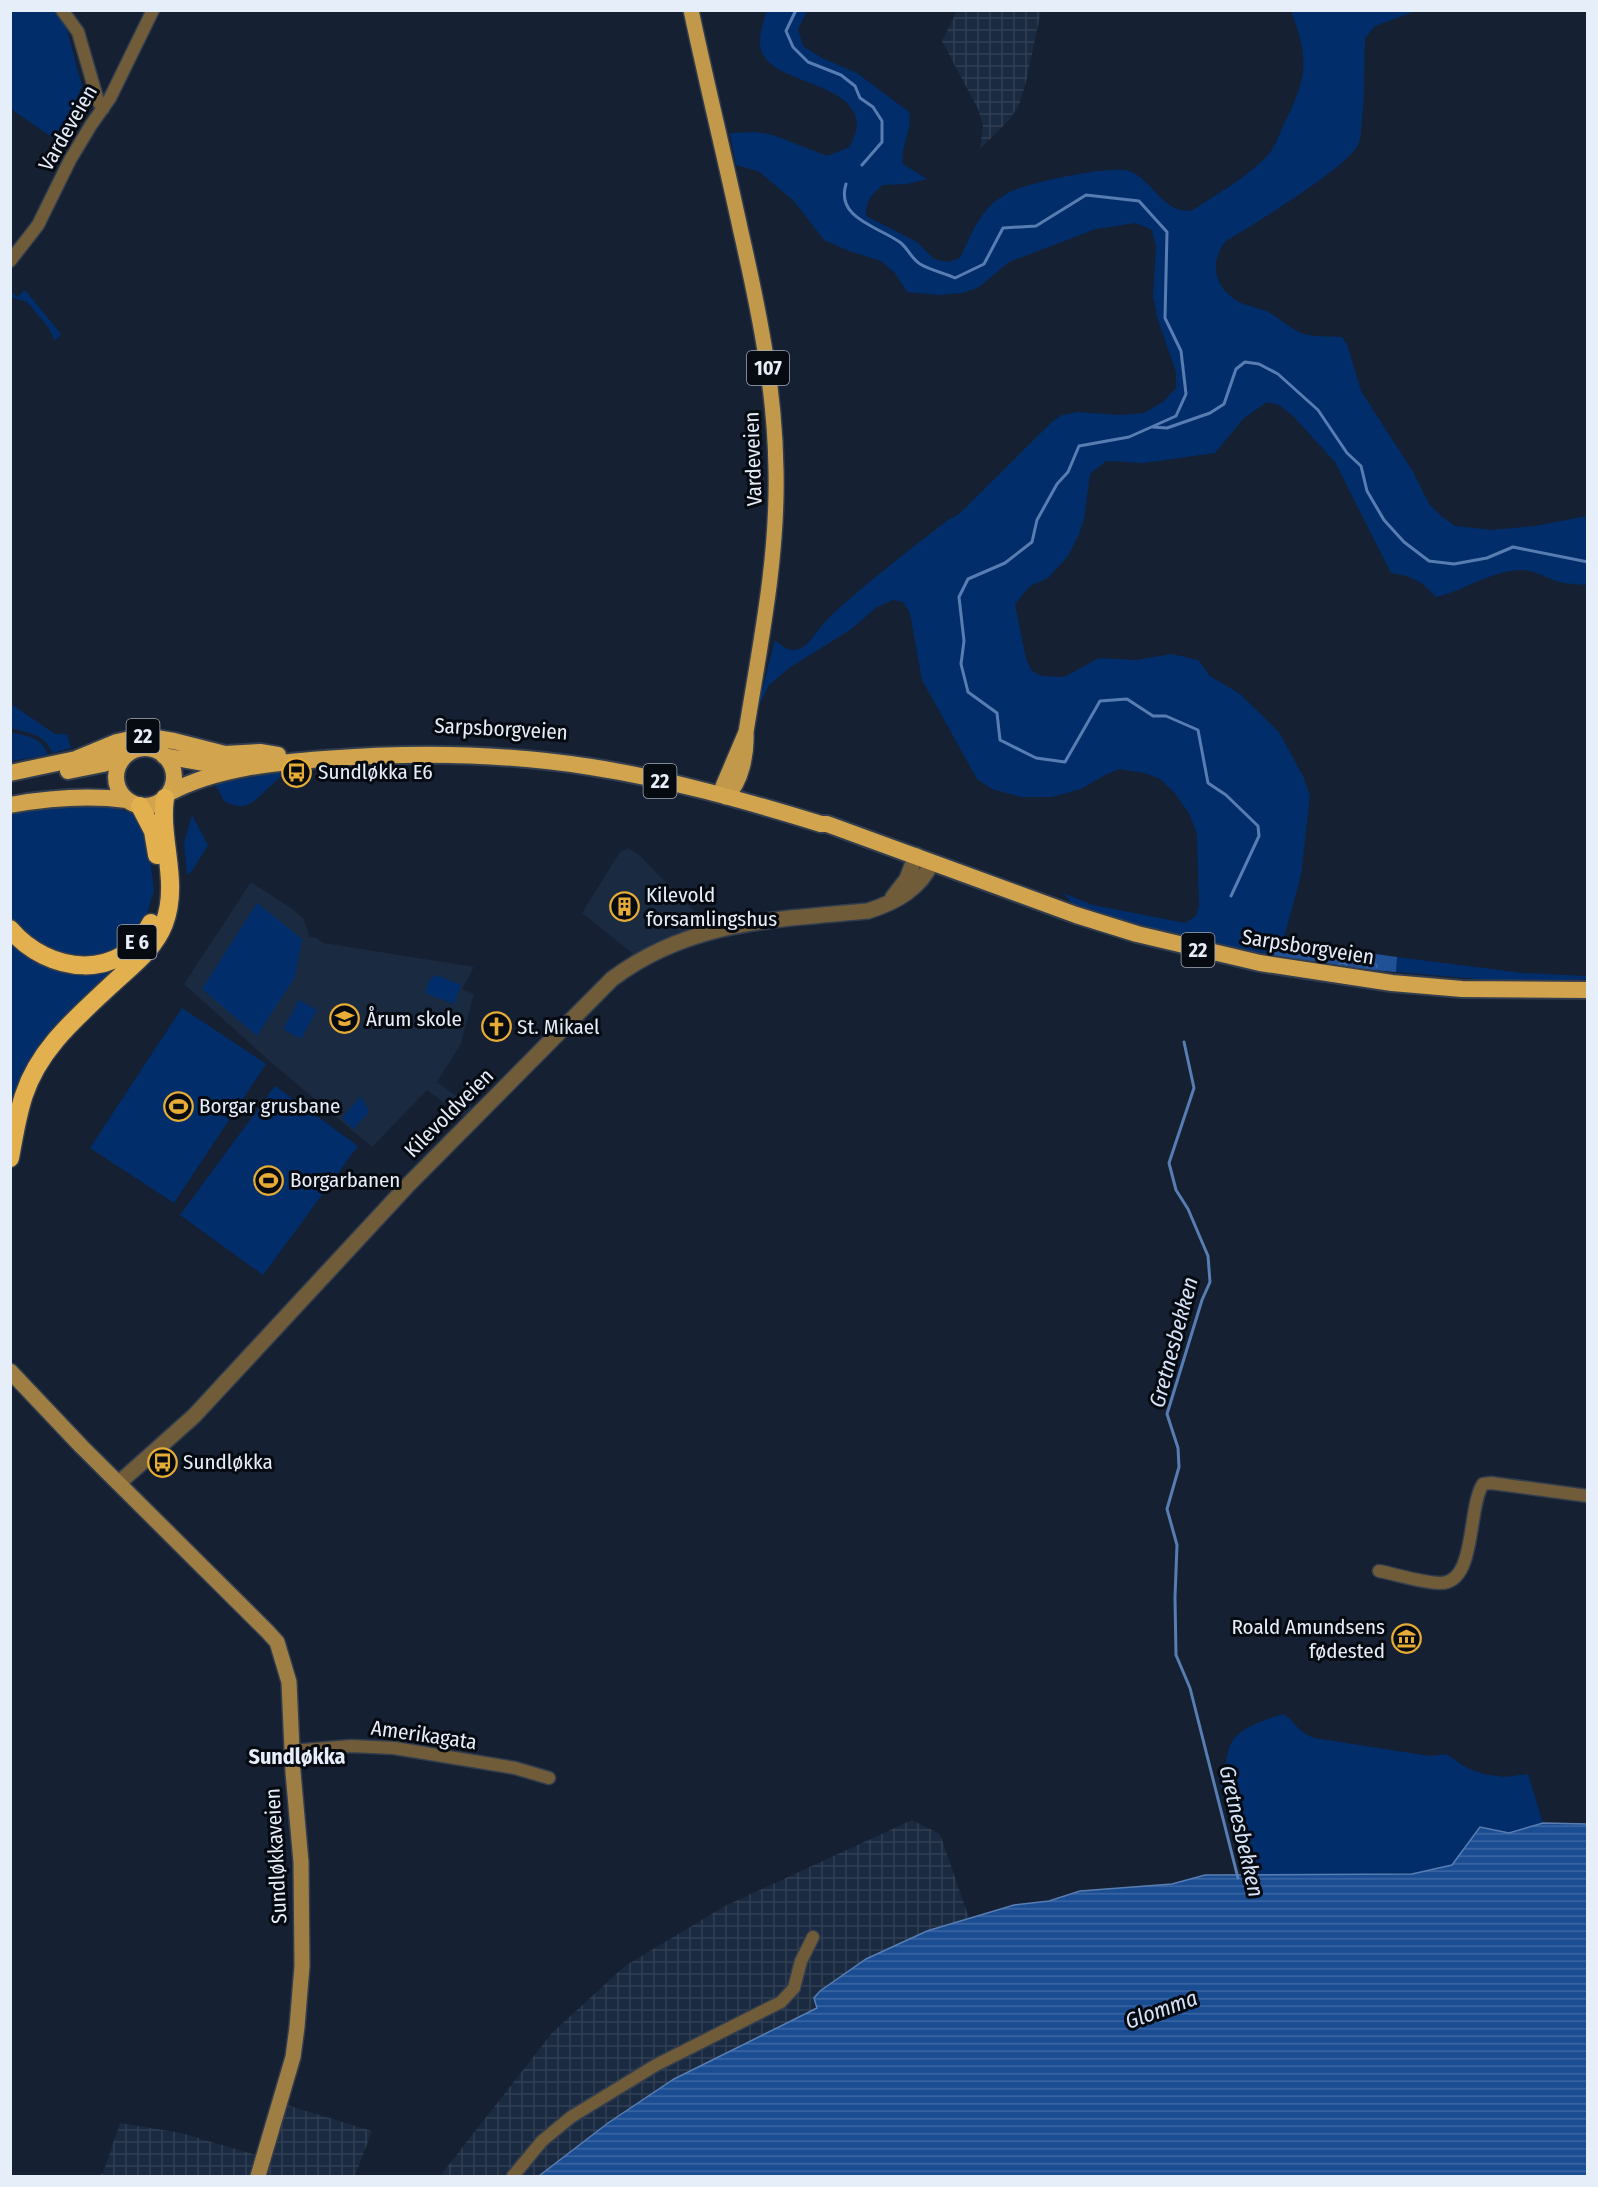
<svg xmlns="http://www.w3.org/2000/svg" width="1598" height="2187" font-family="'Fira Sans Condensed',sans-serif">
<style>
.built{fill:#1a2a41}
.industrial{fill:url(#industrial-grid)}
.green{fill:#012e6a}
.forest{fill:url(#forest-crowns)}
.water{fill:url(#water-rules);stroke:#587db2;stroke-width:1.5}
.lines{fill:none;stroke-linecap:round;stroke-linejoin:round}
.stream{stroke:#587db2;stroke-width:3}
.minor-casing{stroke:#323d4e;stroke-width:15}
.tertiary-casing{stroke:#323d4e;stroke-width:18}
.secondary-casing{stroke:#323d4e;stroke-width:18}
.primary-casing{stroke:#323d4e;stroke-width:18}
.trunk-casing{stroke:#323d4e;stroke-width:20}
.motorway-casing{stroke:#323d4e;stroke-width:21}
.minor{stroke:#705c39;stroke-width:12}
.tertiary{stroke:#705c39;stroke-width:15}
.secondary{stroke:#9f7e44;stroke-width:15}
.primary{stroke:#c2994a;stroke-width:15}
.trunk{stroke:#d2a44d;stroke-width:16}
.motorway{stroke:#e3b050;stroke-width:18}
.labels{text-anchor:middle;stroke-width:6;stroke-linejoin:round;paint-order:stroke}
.shield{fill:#060a11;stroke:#a3aab4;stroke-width:1.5}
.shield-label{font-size:20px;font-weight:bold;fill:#e6eefa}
.street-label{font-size:21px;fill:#e6eefa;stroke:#060a11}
.poi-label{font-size:21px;fill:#e6eefa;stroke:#060a11;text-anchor:start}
.water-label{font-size:22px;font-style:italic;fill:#d6e4f9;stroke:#060a11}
.neighbourhood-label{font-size:22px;font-weight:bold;fill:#e6eefa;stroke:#060a11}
</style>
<defs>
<pattern id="industrial-grid" width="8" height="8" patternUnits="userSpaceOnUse" patternTransform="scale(1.5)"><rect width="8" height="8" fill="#1a2a41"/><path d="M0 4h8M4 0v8" fill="none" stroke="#303f54"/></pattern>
<pattern id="forest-crowns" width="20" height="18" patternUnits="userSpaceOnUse" patternTransform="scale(1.5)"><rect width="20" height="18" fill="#205197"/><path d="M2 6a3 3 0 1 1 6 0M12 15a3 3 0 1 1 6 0" fill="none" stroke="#406aa6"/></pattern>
<pattern id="water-rules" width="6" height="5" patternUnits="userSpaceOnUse" patternTransform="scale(1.5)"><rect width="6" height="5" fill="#1b4d93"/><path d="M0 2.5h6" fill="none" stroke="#3c67a3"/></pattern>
</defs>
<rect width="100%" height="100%" fill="#152032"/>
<path class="built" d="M629,848L640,856L704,921L697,934L636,961L632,953L582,913L620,852Z
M251,882L291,908L303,918L310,937H315L324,943L474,967L462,989L474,994L461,1044L437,1082L479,1113L470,1122L427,1090L372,1147L273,1064L184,984Z"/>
<path class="industrial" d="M957,11H1041L1026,82L1019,105L1010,119L980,149L983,125L978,109L942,41Z
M912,1820L940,1834L969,1918L927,1931L866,1959L820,1991L817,2008L674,2079L608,2123L539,2176H440L552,2033L625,1966L725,1906Z
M280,2103L372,2131L355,2176H98L103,2173L120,2123L181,2133L263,2157Z"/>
<path class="green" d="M10,11H57L63,15L82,86L59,142L11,109Z
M766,11H807L798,29L803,46L822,58L857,73L909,112C913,130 900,145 903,164L927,179L907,184L883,185C871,195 866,200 866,216L917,242L934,259L948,262L960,258C969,239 977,218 993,203C997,200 1003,196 1008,193C1025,183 1111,165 1129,171C1154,180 1164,216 1193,210C1218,193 1248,177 1268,155C1276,146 1280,132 1285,122C1308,76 1309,58 1291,11H1416L1375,26L1365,38C1364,65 1365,93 1362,120C1361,127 1361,137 1359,143C1349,167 1252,225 1226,241C1209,261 1214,287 1237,301C1246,306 1258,307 1268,312C1280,318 1291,330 1304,334C1315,337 1330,336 1342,337L1347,344L1361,391L1412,470L1429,504L1441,516L1455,526L1493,530L1535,526L1587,516V585C1578,584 1569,584 1560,582C1546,579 1535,569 1520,570C1490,571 1464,591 1436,597C1422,581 1412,576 1391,573L1335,462L1294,417L1279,405L1267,402L1244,418L1215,453L1144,463L1106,461L1090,474L1084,519L1079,534L1068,556L1048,578L1030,586L1015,604L1026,659L1032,671L1041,676L1064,677L1099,658L1136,660L1172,654L1198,660L1210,676L1240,694L1279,732L1304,778L1310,796L1301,875L1283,941H1273L1271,955L1200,941L1076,908L1063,893L1093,905L1185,923L1196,916L1199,906L1197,834L1189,813L1174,792L1160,779L1144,773L1119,769L1105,775L1081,789L1052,797H1022L992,789L977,779L922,680L910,613L903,602L893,600L877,607L850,630L789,668L769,685L757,710L775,640C782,647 792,654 803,647C811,642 824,621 834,613C870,580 909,550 948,520L959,514L1053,421L1062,415L1078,412L1120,415L1144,413L1163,402L1176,388V372L1157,317L1153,295L1156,248L1152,230L1136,223L1096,229L1009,262L979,287L963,293L938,295L907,292L895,273L881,261L849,251L824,240L794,201L758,171L736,165L730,133L756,132L773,135L827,156L850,147C852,140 857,132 857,125C856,78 760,85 760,43C760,32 764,21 766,11Z
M25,290L61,334L55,341L48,327L27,302L11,297V291L17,297Z
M11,704L55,734H67L71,748L52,753C46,734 28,733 11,728Z
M10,732C27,736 42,737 48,755L11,761Z
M287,771C279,778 270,786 262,794C248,807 243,810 224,801L215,784Z
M107,806L131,813L141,822L148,840L154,890L146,917L129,941L113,952L95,959L47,952L15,926L10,919V814L44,808Z
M192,815L208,845L192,871L187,875L184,843Z
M257,903L302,939L295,977L257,1036L202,989Z
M11,937L29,953L117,962L119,967L50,1034L11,1135Z
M1397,957L1523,973L1587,976L1588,979L1524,983L1396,972Z
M436,975L461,985L454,1004L425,993L429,981Z
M299,1000L317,1010L301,1039L283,1029Z
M182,1008L266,1064L174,1203L90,1148Z
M275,1086L358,1146L263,1275L180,1215Z
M361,1096L369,1112L353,1129L342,1118Z
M1283,1714C1297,1723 1295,1730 1314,1738L1430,1756L1446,1754L1467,1768L1483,1774L1505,1777L1528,1774L1543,1823L1509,1833L1480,1827L1452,1865L1412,1874L1260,1875L1236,1843L1218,1779C1228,1767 1225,1752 1233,1740C1243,1726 1268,1719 1283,1714Z"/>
<path class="forest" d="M1273,940L1397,957L1396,972L1329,966L1271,955Z"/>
<path class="water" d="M1543,1823L1587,1824V2176H539L608,2123L674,2079L817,2008L814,1998L820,1991L866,1959L927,1931L1014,1905L1049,1901L1080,1891L1172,1884L1205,1875L1412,1874L1452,1865L1480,1827L1509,1833Z"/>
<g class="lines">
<path class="stream" d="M796,10L786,31L793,47L808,62L841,75L855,86L860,98L873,107L882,121V142L862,165
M846,184C835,219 880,227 901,243C908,249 912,259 920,264C930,270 944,273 955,278L984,264L1003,228L1036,226L1086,195L1139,201L1167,232L1165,318L1181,351L1186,394L1176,416L1129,437L1079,446L1068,472L1057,484L1037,520L1032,542L1005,563L968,579L959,597L964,641L961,664L968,692L997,713L1000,740L1036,758L1065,762L1100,701L1127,699L1153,716H1166L1198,730L1208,783L1226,795L1258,826L1259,836L1231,896
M1152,427L1167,428L1210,413L1224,404L1236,369L1245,362L1259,364L1278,374L1318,410L1347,453L1361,466L1367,491L1384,520L1404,542L1429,561L1454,564L1487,558L1513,547L1588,562
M1184,1042L1194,1088L1169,1163L1176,1190L1188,1209L1208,1256L1210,1282L1202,1300L1167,1414L1178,1448L1179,1467L1167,1509L1177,1545L1175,1597L1176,1655L1190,1688L1238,1878"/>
<defs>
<path id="minor" d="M62,10L78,32L98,101L103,109
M10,261L38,225L70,160L91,125L110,98L153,10
M1379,1571C1399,1575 1419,1582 1439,1583C1477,1585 1467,1508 1483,1484L1491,1483L1588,1496
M292,1751L351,1746L394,1748L515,1768L549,1778
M513,2176L542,2141L571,2117L656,2065L781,2002L794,1988L801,1961L813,1937"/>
<path id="tertiary" d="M893,897L907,879L916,855
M120,1482L194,1416L409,1184L612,979C690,920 775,920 868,911C896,902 920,889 932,862"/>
<path id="secondary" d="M10,1371L81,1446L267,1631L277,1642L289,1682L293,1772L301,1862L302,1966L297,2027L293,2057L258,2176"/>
<path id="primary" d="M691,10C707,85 725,158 741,232C759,311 775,389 776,470C778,559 760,645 746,732C747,753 742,782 726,797L723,786L746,732"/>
<path id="trunk" d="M116 777a29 29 0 1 1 58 0a29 29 0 1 1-58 0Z
M164,756L203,763L244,759
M68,771L103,764L125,756
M10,773L76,759L117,742L144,736L174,741L225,754L260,752L278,755
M169,793C216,768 272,763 324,759C413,752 503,753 591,767C669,779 746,801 821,824H827L1076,915L1137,934L1260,963L1392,983L1462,989L1588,990
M10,805C49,798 88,795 127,800"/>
<path id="motorway" d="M140,806L153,831L157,855
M10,929C48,974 122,983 151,923
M10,1158C14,1137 17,1116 24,1095C39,1049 76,1018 110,986C130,967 154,950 164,924C180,882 159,840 165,798"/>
</defs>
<use href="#minor" class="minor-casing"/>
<use href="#tertiary" class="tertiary-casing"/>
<use href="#secondary" class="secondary-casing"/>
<use href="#primary" class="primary-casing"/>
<use href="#trunk" class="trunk-casing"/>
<use href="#motorway" class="motorway-casing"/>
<use href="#minor" class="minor"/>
<use href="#tertiary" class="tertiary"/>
<use href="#secondary" class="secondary"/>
<use href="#primary" class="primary"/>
<use href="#trunk" class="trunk"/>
<use href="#motorway" class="motorway"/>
</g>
<defs>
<symbol id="bus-ring" viewBox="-11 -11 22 22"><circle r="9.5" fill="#060a11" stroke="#e6ac36" stroke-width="1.5"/><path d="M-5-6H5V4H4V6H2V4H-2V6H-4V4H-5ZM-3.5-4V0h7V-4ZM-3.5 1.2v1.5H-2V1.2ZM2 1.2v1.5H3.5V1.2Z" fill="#e6ac36"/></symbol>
<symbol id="building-ring" viewBox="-11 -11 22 22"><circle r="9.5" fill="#060a11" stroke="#e6ac36" stroke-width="1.5"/><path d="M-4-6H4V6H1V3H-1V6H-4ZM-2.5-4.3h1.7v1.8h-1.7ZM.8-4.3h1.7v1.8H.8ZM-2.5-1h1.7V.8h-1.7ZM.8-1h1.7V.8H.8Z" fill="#e6ac36"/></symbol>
<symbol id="school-ring" viewBox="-11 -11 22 22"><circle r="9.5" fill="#060a11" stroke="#e6ac36" stroke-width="1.5"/><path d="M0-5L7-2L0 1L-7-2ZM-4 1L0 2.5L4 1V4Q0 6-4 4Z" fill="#e6ac36"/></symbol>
<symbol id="church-ring" viewBox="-11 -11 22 22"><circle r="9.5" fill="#060a11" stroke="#e6ac36" stroke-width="1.5"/><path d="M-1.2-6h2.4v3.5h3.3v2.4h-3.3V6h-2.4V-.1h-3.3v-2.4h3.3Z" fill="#e6ac36"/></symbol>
<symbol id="stadium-ring" viewBox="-11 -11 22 22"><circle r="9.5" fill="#060a11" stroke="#e6ac36" stroke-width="1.5"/><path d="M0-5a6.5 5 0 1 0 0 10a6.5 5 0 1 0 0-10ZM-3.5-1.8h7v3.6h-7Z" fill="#e6ac36"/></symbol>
<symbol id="museum-ring" viewBox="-11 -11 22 22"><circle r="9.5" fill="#060a11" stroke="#e6ac36" stroke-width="1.5"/><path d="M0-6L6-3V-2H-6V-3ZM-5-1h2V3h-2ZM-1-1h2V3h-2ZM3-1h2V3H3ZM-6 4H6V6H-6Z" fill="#e6ac36"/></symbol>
</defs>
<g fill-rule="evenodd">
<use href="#bus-ring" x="280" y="756" width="33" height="33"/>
<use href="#building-ring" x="608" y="890" width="33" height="33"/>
<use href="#school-ring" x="328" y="1002" width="33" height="33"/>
<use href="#church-ring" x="480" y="1010" width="33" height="33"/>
<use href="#stadium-ring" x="162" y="1090" width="33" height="33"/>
<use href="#stadium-ring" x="252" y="1164" width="33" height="33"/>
<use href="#bus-ring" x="146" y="1446" width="33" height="33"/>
<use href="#museum-ring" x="1390" y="1622" width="33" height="33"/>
</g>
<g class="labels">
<g class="shield">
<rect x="747" y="351" width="42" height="34" rx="4.5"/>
<rect x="126.5" y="719" width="33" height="34" rx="4.5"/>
<rect x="643.5" y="764" width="33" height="34" rx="4.5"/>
<rect x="117.5" y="925" width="39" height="34" rx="4.5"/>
<rect x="1181.5" y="933" width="33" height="34" rx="4.5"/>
</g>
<g class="shield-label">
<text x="768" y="375">107</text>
<text x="143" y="743">22</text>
<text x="660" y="788">22</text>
<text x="137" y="949">E 6</text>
<text x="1198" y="957">22</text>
</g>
<g class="street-label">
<text transform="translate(68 128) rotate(-60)" y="7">Vardeveien</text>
<text transform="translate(753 459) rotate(-92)" y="7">Vardeveien</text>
<text transform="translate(501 729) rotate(3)" y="7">Sarpsborgveien</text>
<text transform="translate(1308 947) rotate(9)" y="7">Sarpsborgveien</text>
<text transform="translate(449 1113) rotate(-45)" y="7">Kilevoldveien</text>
<text transform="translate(424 1735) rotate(8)" y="7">Amerikagata</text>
<text transform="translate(276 1856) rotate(-93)" y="7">Sundløkkaveien</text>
</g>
<g class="poi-label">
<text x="318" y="779">Sundløkka E6</text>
<text x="646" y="902">Kilevold<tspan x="646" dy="24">forsamlingshus</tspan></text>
<text x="366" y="1026">Årum skole</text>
<text x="517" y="1034">St. Mikael</text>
<text x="199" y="1113">Borgar grusbane</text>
<text x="290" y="1187">Borgarbanen</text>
<text x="183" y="1469">Sundløkka</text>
<text x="1385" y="1634" text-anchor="end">Roald Amundsens<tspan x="1385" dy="24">fødested</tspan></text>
</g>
<g class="water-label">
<text transform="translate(1173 1342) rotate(-75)" y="8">Gretnesbekken</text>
<text transform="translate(1242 1831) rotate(77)" y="8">Gretnesbekken</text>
<text transform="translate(1161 2009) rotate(-20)" y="8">Glomma</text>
</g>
<g class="neighbourhood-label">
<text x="297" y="1764">Sundløkka</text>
</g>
</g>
<rect width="1598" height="2187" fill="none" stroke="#e6eefa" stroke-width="24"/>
</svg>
